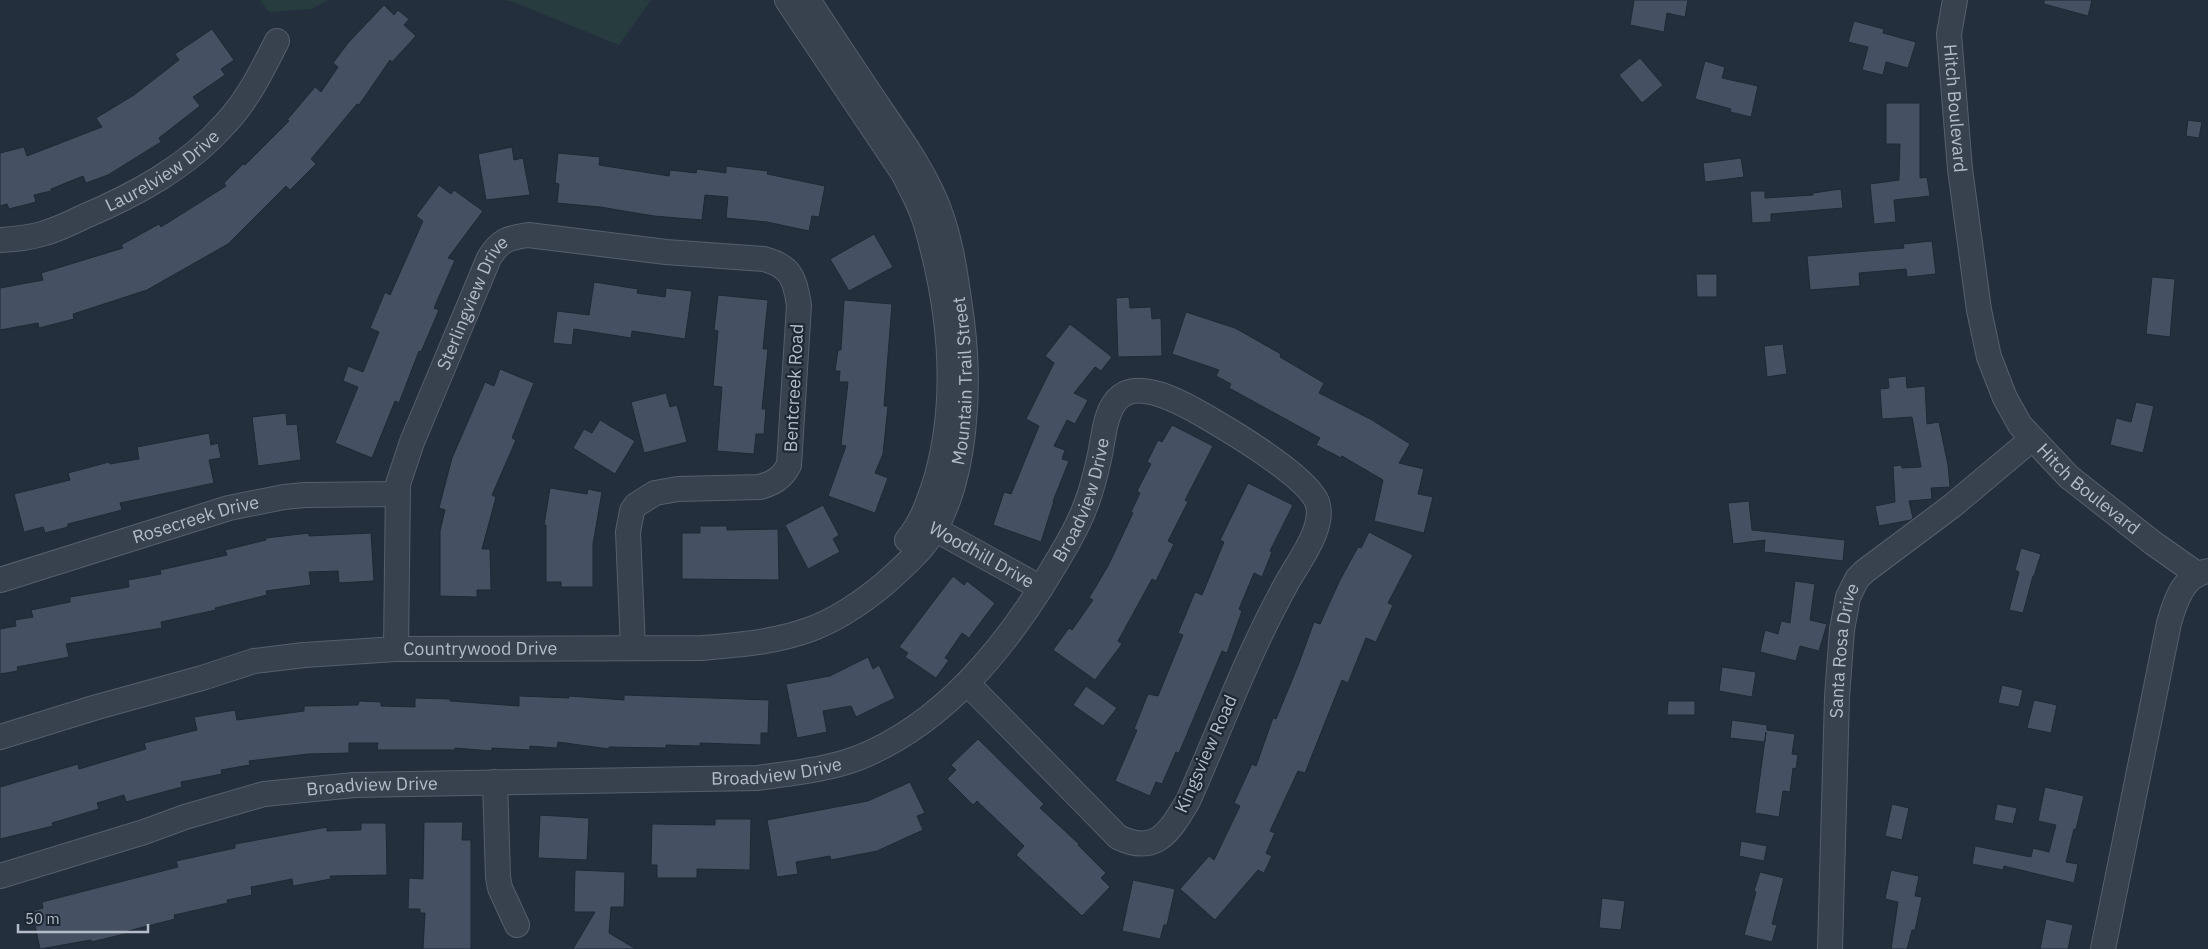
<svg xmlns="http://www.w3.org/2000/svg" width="2208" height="949" font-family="'IBM Plex Sans',sans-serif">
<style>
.green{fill:#263c3f}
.building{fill:#455162;stroke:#1f2835}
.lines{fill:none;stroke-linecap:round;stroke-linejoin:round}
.minor-casing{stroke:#565f6c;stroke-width:26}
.minor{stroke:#38414e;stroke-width:24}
.labels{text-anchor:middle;stroke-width:4.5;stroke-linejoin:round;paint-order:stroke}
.street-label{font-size:18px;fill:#b4bcc9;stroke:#1d2633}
</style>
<rect width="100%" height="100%" fill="#242f3e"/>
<path class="green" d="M260,0H328L312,9L269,12Z
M504,0H651L619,45L513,2Z"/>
<path class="building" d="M1634,0H1688L1685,17L1667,13L1664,32L1630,25Z
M2044,0H2092L2088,16L2044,4Z
M384,5L394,15L398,10L409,19L404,25L416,36L392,62L390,60L359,105L357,104L311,159L316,164L290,190L286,186L228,244L147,290L73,314L74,319L39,328L38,323L0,330V288L43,280L41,273L123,248L121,245L159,224L161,227L226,186L224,183L243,164L245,165L289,121L287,120L315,87L321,92L338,67L333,63L348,43Z
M1854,21L1884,29L1883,33L1916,42L1908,68L1886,62L1883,75L1862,70L1868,47L1848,42Z
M212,29L234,60L221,69L225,75L193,97L200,106L159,138L161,142L108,175L86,183L83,176L51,189V191L34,195L36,202L9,209L7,204L0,206V153L24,147L27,156L102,127L96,118L134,95L179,60L175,54Z
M1640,58L1663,85L1642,103L1619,75Z
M1705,61L1725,67L1722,78L1758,86L1751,117L1730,112L1731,109L1695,99Z
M1886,103H1920V178L1927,177L1930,196L1894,200L1896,222L1874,224L1870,184L1899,180L1900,144H1886Z
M2188,120L2202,122L2199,138L2186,136Z
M512,147L514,160L523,158L530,195L486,200L478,154Z
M558,153L600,157L599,165L669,176L670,170L696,173L697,169L726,173V166L768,171L767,174L825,186L819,217L812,216L809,231L767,222L726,218L728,197L705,195L702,220L654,216L600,207L557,203L559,184L555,183Z
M1741,158L1744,177L1705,182L1703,163Z
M439,185L451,194L454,190L483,211L448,258L455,260L434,308L439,310L421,352L419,351L399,403L395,401L372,458L335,443L358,387L343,381L348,366L363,372L379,332L370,328L385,292L390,295L423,221L416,216Z
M1841,189L1843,208L1771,214V222L1752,223L1750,191H1765V198L1813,195V193Z
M874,234L893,267L849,291L830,259Z
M1932,241L1936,274L1907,277L1906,269L1859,273L1860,286L1810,290L1807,256L1904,248L1903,244Z
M1696,274H1717V297H1697Z
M2152,277L2175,279L2170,337L2146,334Z
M594,282L638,289L637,293L665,297L666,288L692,291L685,339L632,331L631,338L574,329L572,345L553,343L557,311L589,315Z
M718,295L768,300L763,349H768L762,409H766L764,434H756L754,454L717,451L722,387L713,386L718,331L714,330Z
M1129,297L1130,308L1151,307L1152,319L1161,318L1162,356L1118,357L1116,298Z
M844,300L892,304L884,406H888L883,454L875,473L888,478L875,513L828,496L846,446L841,445L848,382H839L840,371H835L838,350H841Z
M1186,312L1235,328L1281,354L1280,357L1324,383L1319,393L1372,420L1410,444L1399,463L1424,469L1418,494L1433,497L1424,533L1374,521L1383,480L1342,456L1341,458L1316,445L1320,438L1229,388L1231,384L1216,376L1219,370L1172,354Z
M1070,324L1112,357L1101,371L1095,367L1074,393L1088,400L1075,424L1067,420L1054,446L1065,450L1062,459L1069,461L1053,501H1054L1041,542L993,525L1004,492L1011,494L1039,426L1026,419L1054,363L1045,356Z
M1783,344L1787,374L1767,377L1764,346Z
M500,369L534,383L512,438L516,440L492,495L496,497L482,549H490L491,590H477V597L440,596V531L445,510L439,508L452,458L485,382L494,386Z
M1906,376L1907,388L1925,386L1927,424L1939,422L1948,465L1950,487L1931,488L1932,499L1909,501L1913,518L1911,520L1879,526L1875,506L1895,502L1893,466L1901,465L1902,468L1921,467L1912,417L1882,419L1880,389L1889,388L1888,378Z
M666,393L670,407L677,405L687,442L644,453L631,402Z
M2136,402L2154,406L2143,453L2110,445L2116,418L2131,422Z
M286,413L287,425L297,424L301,460L258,466L252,417Z
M600,420L635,441L615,474L573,448L584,429L592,433Z
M1172,425L1213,446L1185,500L1188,502L1168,541L1174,544L1156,581L1152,579L1118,641L1122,644L1095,680L1053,650L1069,628L1072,630L1093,600L1089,598L1108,566L1133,513L1131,512L1140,493L1137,491L1151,464L1147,462L1158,440L1162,442Z
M209,433L211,445L218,443L221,458L209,460L214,483L120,503L122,510L68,524V527L45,533L43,527L24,532L14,494L70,480L68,473L109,462L110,464L139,459L137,447Z
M1248,483L1293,505L1270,551L1272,552L1262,577L1254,573L1239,609L1242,611L1227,653L1222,651L1179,753L1176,752L1162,784L1156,782L1150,796L1115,781L1137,730L1134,729L1148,694L1158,696L1183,635L1178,633L1195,592L1202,595L1224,542L1220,540Z
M550,488L587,494L588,489L602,492L593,544V587H561V582H546V525H544Z
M1749,501L1752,530L1845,540L1843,561L1764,552L1765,540L1733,544L1728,503Z
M823,505L839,535L833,539L840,552L808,569L785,525Z
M700,526H727V530L778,529L779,580L682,579V533H700Z
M1369,532L1413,555L1388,603L1393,605L1376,642L1366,638L1348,683L1342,680L1305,773L1298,771L1270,831L1275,833L1266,853L1272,856L1264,873L1258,870L1215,920L1180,889L1209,856L1214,860L1240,806L1234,803L1252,764L1256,766L1273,718L1276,719L1299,663L1314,622L1320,624L1340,580L1358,547L1361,548Z
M309,533V536L371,533L374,581L339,583L338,571L309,572L311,585L266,591L267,595L215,608L216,610L161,622L162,628L66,644L69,657L17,667L18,671L0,674V629L16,626L15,620L33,617L31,610L70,602V597L129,587L128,580L161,574L160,570L227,555L225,550L266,540V538Z
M2021,548L2041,554L2034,576H2033L2023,613L2009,610L2019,572L2015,570Z
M953,576L964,585L967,581L995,603L969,638L962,633L945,658L949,660L936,678L905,657L908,653L899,647Z
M1795,581L1815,584L1810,620L1827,624L1819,651L1800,646L1796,661L1760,652L1765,630L1778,634L1781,621L1790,623Z
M868,657L873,669L879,665L895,698L856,717L851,706L823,711L827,732L797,738L786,684L830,676Z
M1722,667L1756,672L1752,697L1719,691Z
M2002,685L2023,690L2019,707L1998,703Z
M1086,686L1117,708L1103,726L1073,705Z
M624,695L769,700L768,733H761V745L700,743V746L666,745V748L609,747V749L558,742L557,748L530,746V750L492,748V751L455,748V750H377L378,743H349V753L308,754L249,761L250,765L221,770L222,774L181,782L182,787L126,802L124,795L97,803L99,809L52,823L53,826L0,839V787L78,764L79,769L146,749L144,743L197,730L194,717L235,710L237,720L304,711V706L358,705L359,701L381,702V706L415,707V698L450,699V701L519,706V696L569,698V696L624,700Z
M2034,700L2057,705L2051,733L2027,728Z
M1668,701H1695V715H1667Z
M1732,720L1767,725V730L1795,734L1792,754L1798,755L1796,769L1793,768L1790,792L1783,791L1779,817L1755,813L1766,732L1765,742L1730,738Z
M978,739L1044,804L1040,808L1079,844L1078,845L1106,873L1101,878L1110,887L1082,916L1016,855L1024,846L977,801L973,805L947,779L956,770L951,765Z
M910,782L925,813L917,816L923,830L877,851L831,860L830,856L796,862L798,874L777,877L767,820L868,801Z
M2045,787L2084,796L2076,829H2074L2066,862L2078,864L2074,883L2004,866L2003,870L1972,864L1975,846L2031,857L2033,848L2049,852L2056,825L2038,821Z
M1892,804L1909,808L1902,840L1885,836Z
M1997,804L2017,808L2013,824L1994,820Z
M540,815L589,818L587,860L538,858Z
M715,819H751L750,870L697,869V878H657V865H651L652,824L715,825Z
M424,822H463L462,840H471V949H423L425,913H420V909H408L409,878L423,879Z
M361,823H386L387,875L330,876L331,879L293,886L292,879L251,887L252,895L227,900L228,903L174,915L175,919L128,931L129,933L91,942V940L40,949L32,911L43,908L42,902L178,867L176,861L235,848V844L327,827V831L361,830Z
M1741,841L1767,846L1764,861L1739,856Z
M575,870L625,872L624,907H611L609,933L636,949H573L595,912H574Z
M1891,870L1919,876L1915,896L1922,897L1915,930H1912L1907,949H1891L1898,902L1885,899Z
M1760,872L1784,878L1772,924L1777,925L1772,942L1744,935L1756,892L1754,891Z
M1133,880L1175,889L1167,925H1164L1160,939L1122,931Z
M1602,898L1625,901L1621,930L1599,928Z
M2046,919L2073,925L2068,949H2040Z"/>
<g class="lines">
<defs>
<g id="minor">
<path d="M787,0L903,173C912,191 922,208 927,228C950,309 959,398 936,479C929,501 922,522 907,540"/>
<path id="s1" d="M1955,0L1949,34L1960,169L1979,310L1989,357L2005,398L2020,425L2069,477L2153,543L2197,574"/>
<path id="s2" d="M0,240C15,239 30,238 45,233C58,229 71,223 83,217C135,195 187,167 225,124C248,100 262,70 277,41"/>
<path id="s3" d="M922,522L1041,588"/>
<path id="s4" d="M0,580L229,508L284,497L305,495L397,494"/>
<path id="s5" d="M396,649L398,484L412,442L489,258C500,240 508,238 528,235L666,252L764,259C791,266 795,279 799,305L789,465C782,478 774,483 760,487L678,489L655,493L636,505L632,511L628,532L633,648"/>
<path id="s6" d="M0,737L97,707L202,678L254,661L304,655L396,649L702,648C739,645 776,642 811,629C838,619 861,603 883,585C901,569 923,550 935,529C967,473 970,384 962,321C956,278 951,232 932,193C919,165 901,139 883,113C858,76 833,38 808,0"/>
<path d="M495,782L498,877L500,888L517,925"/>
<path id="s7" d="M0,876L144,832L185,817L264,794L354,785L758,778C792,773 826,770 858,758C943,724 1004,649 1050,573C1064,550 1078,527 1087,502C1092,488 1096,473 1099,459C1104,439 1104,409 1121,396C1143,379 1190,407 1210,419C1234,433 1307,477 1317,502C1326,525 1300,560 1289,579C1249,650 1221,727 1188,801C1170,831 1156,856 1118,837L967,683"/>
<path id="s8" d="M1830,949L1837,697L1842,630L1848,597L1857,579L1865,571L1952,506L2032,439"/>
<path d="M2103,949L2169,623C2175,602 2183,575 2208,571"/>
</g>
</defs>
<use href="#minor" class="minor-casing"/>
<use href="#minor" class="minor"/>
</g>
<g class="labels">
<g class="street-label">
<text dy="6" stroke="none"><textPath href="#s1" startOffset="109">Hitch Boulevard</textPath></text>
<text dy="6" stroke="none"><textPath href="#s2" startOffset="179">Laurelview Drive</textPath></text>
<text dy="6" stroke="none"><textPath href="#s5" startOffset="361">Sterlingview Drive</textPath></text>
<text dy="6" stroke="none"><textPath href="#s6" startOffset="1139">Mountain Trail Street</textPath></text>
<text transform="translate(794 388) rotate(-87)" y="6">Bentcreek Road</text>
<text dy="6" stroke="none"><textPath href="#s1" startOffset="529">Hitch Boulevard</textPath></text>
<text dy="6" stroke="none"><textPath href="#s7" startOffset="1225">Broadview Drive</textPath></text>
<text dy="6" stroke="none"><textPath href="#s4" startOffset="205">Rosecreek Drive</textPath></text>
<text dy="6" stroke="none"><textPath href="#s3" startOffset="68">Woodhill Drive</textPath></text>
<text dy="6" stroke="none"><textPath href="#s6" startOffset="492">Countrywood Drive</textPath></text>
<text dy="6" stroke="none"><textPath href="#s8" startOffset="299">Santa Rosa Drive</textPath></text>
<text transform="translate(1206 754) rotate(-66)" y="6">Kingsview Road</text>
<text dy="6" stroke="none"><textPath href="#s7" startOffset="790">Broadview Drive</textPath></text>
<text dy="6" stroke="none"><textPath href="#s7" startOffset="385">Broadview Drive</textPath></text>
</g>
</g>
<path d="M18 924v8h130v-8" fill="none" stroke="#b4bcc9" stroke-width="2.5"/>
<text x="25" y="924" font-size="15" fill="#b4bcc9" stroke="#1d2633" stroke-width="4" paint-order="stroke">50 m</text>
</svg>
